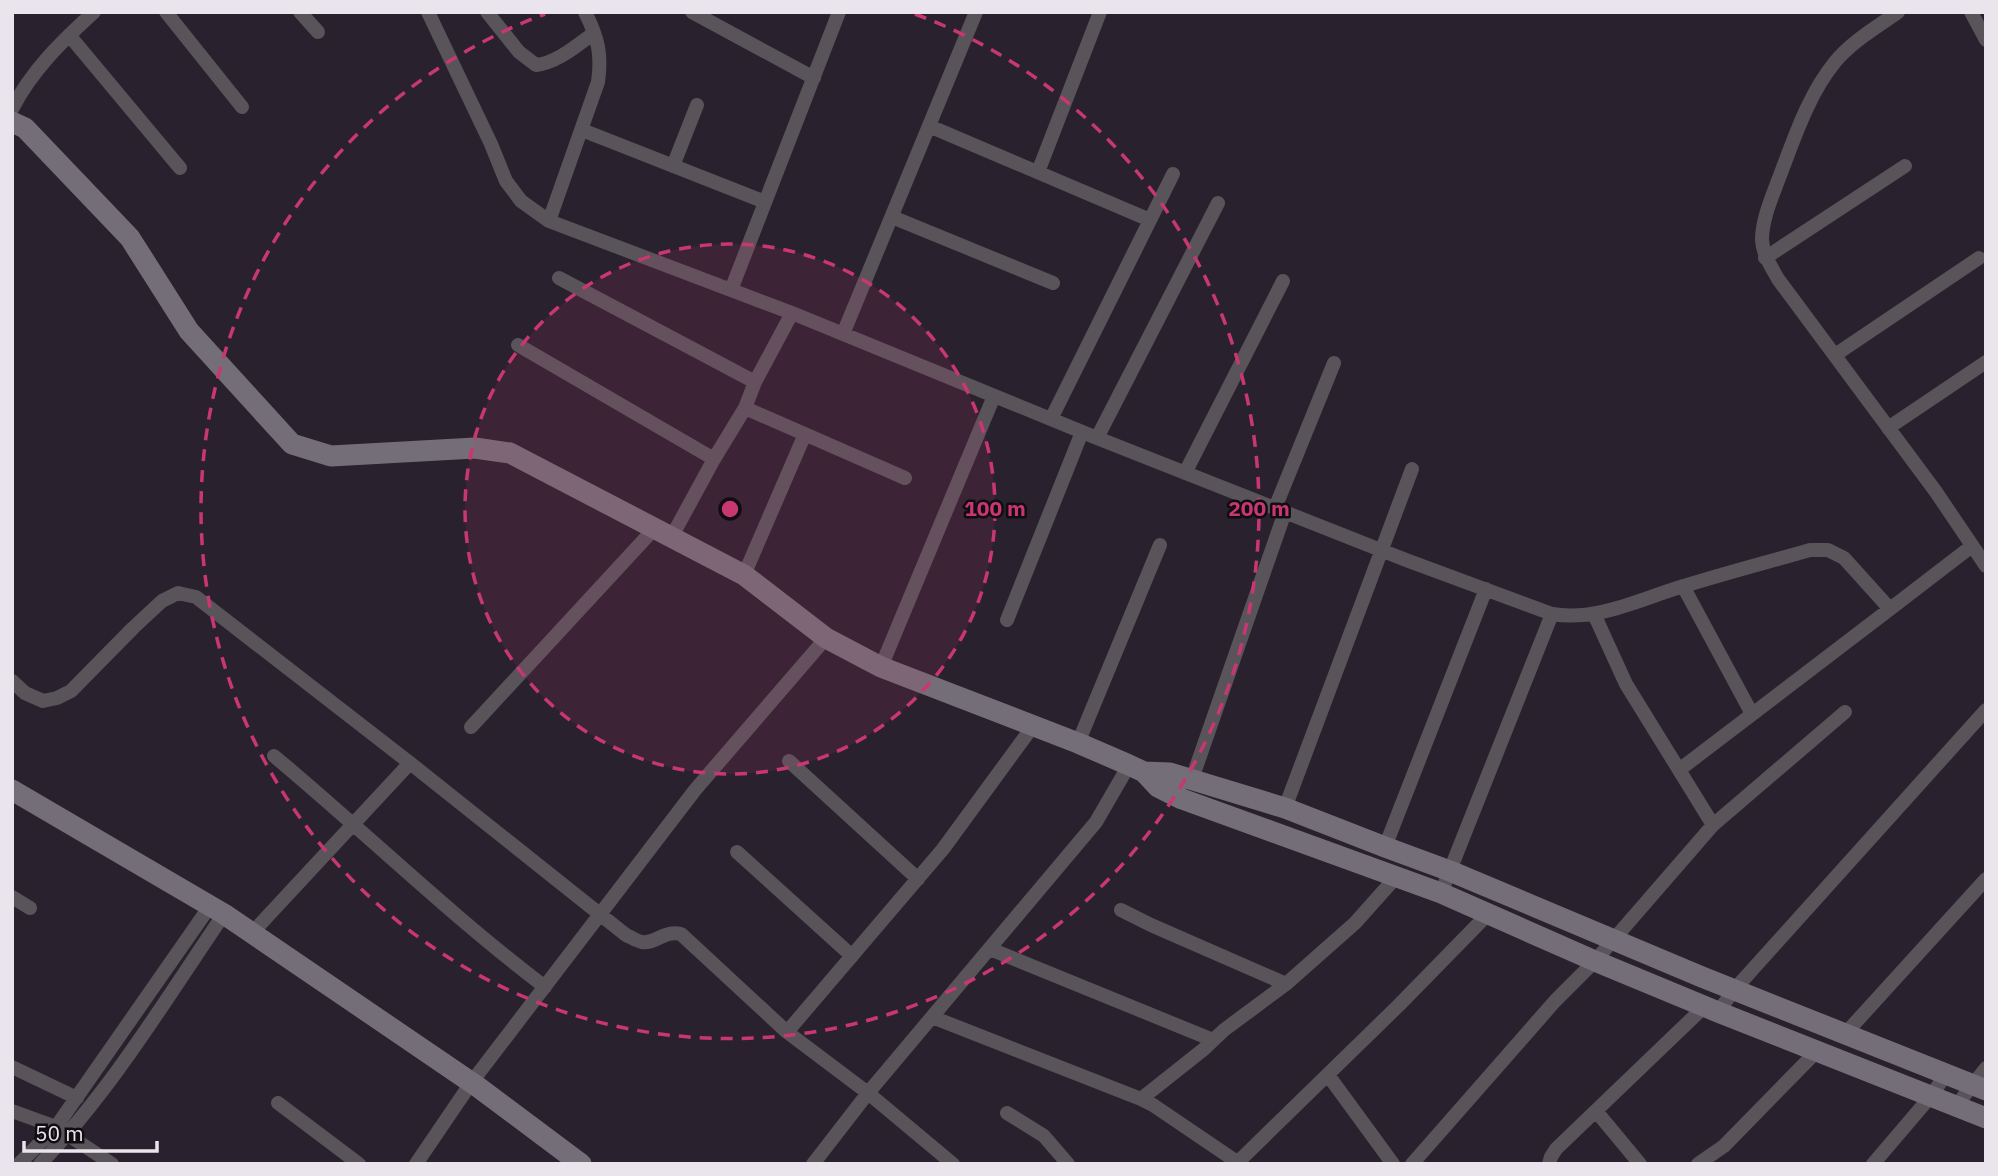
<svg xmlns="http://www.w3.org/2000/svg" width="1998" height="1176" font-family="'IBM Plex Sans',sans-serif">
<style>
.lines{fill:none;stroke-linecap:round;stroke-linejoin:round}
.street{stroke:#58545a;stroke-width:14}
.secondary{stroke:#746e78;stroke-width:21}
.ring{fill:none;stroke:#c83771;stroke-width:3.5;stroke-dasharray:12 9}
.centre{fill:#c83771;stroke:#100d12;stroke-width:3.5}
.ring-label{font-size:21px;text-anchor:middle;font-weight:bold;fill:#c83771;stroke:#100d12;stroke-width:5;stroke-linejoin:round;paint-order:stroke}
</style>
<rect width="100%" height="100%" fill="#29222e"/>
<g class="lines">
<path class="street" d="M166,12L242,107
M300,12L318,32
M428,12L491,144L506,181L521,201L549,221L792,313L1097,438L1406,560L1552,614C1597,622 1642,598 1684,586C1726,573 1768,562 1810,550H1828L1844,558L1890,609L1972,546
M487,12L519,52L536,65C557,63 577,45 594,33
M692,12L814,78
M1898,12C1877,27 1851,42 1835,62C1808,95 1794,139 1779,178C1772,197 1762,219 1762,240C1763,255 1771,266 1778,279L1936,492L1986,566
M1971,12L1986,40
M69,35L180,168
M12,109C32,70 62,41 94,12
M929,126L1150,220
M582,130L765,202
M673,166L697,105
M1038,172L1100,12
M892,217L1053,283
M549,221L598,82C602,54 598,38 585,12
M1765,258L1905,166
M559,278L755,382
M731,290L839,12
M843,334L976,12
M518,345L714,459
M1835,355L1979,258
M745,408L905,478
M1051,419L1173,174
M1888,428L1986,362
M1097,438L1218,203
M1185,473L1283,281
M1275,508L1334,363
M671,538L714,459L745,408L755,382L792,313
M744,575L805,434
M1683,586L1752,714
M1594,614L1626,684L1713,825
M1007,620L1082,432
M881,667L994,396
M12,681L25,693L43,701L57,698L71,691L133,628L162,601L178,593L196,597L410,763L626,935C631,937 636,941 642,942C656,944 664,930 681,934L787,1032L868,1093L953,1164
M471,727L654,529
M1078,743L1160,545
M274,756C365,832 450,915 545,987
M789,761L918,879
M1679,770L1890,609
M1192,779L1285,512
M1285,808L1412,469
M1385,847L1486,589
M737,852L852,956
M1441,893L1552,614
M12,897L30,908
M1121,910L1151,925L1286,984
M252,933L410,763
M990,949L1213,1040
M1718,1012L1734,990L1986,710
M932,1017L1141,1099L1153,1105L1240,1164
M787,1032L943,849L1033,726
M1845,1034L1986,879
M12,1067L77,1098
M1328,1075L1393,1164
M1141,1099L1204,1049L1224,1030L1286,984L1355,923L1397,876
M278,1103L359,1164
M1956,1106L1986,1068
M12,1111L56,1127L112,1164
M1596,1111L1640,1164
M1007,1113L1044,1136L1068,1164
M19,1164L56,1127L210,906
M40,1164C112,1089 166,999 224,914
M416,1164L471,1083L695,790L826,638
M813,1164L868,1093L1096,822L1129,765
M1236,1164L1399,1005L1489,913
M1412,1164L1555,1001L1595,961L1713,825L1845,712
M1549,1164L1551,1157L1556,1149L1705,1006
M1698,1164L1724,1146L1817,1051
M1873,1164L1931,1096L1946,1074"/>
<path class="secondary" d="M12,122L25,128L130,238L189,331L292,444L331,456L475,448L510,453L744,575L826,638L881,667L1078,743L1129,765L1144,772L1158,787L1182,799L1441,893L1595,961L1718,1012L1986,1118
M1144,772L1170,773L1285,808L1385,847L1450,871L1702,977L1986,1090
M12,790L224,914L478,1087L581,1164"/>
</g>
<circle cx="730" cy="509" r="265" fill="#c83771" fill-opacity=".12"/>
<g class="ring">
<circle cx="730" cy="509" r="265"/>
<path d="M915 14A529 529 0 1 1 545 14"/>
</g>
<circle cx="730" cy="509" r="10" class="centre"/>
<g class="ring-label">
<text x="995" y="516">100 m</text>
<text x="1259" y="516">200 m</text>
</g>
<rect width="1998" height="1176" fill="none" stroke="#eae5ed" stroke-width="28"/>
<path d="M24 1141v10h133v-10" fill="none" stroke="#eae5ed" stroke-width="3.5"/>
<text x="35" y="1141" font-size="21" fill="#eae5ed" stroke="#100d12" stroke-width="5" paint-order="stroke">50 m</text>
</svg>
